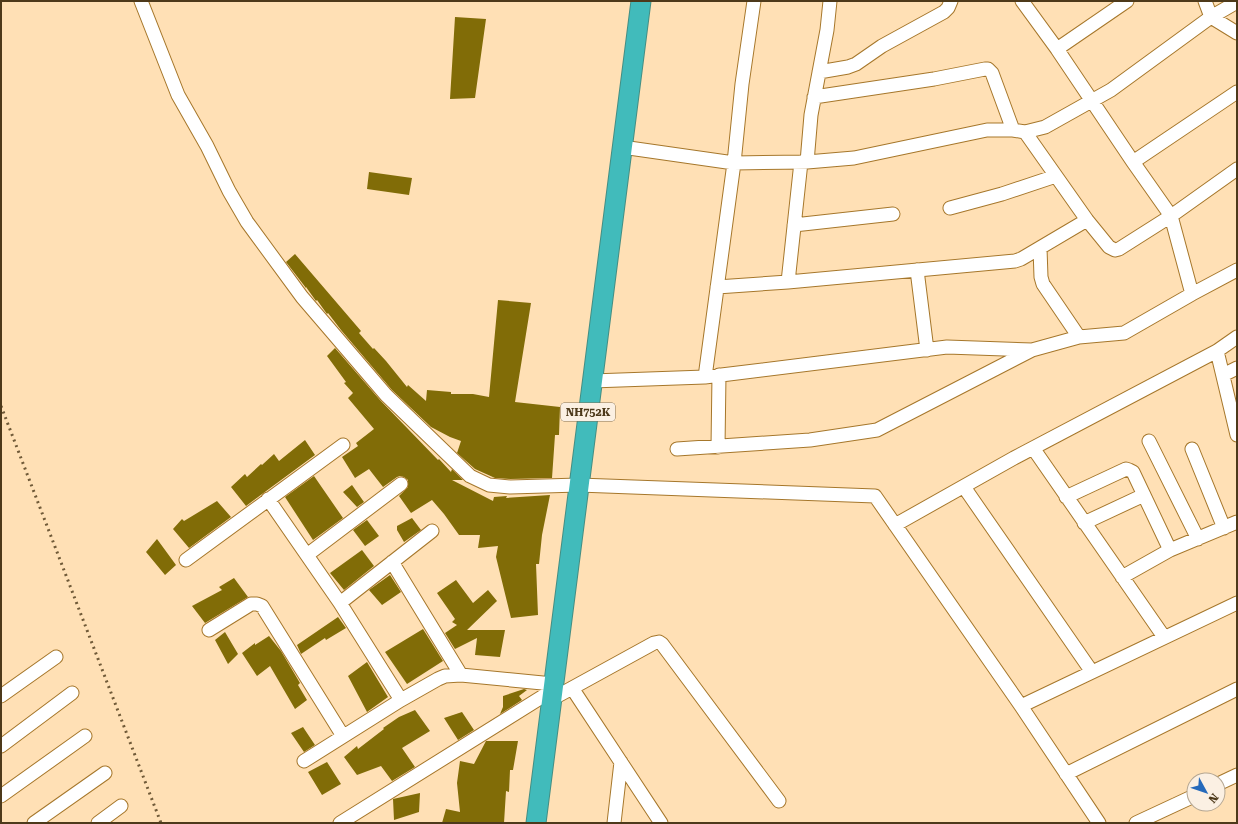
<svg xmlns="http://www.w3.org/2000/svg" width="1238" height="824" font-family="'Roboto Serif',serif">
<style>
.building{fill:#816c07}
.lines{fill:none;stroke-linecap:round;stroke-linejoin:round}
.minor-casing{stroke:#a6772b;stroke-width:15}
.highway-casing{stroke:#458e83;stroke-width:21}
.minor{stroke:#fff;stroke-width:13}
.highway{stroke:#41bbbb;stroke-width:19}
.rail{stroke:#705a38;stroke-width:3;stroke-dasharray:2 4;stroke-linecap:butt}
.labels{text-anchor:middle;stroke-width:4;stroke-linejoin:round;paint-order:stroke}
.shield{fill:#fbf0e3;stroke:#817056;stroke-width:1}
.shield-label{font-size:11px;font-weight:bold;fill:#4d391a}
</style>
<rect width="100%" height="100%" fill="#ffe0b5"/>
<path class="building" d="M455,17L486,19L475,98L450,99Z
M369,172L412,178L409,195L367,189Z
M295,254L361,331L359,333L373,349L374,348L386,361L407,387L408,385L426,401L427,390L451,392V394H473L489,397L498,300L531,303L515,402L560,407L559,435H555L552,478L510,479L495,478L475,469L457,453L461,441L450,437L431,427L392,390L341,330L328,313L327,314L317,300L316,301L306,287V288L286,262Z
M335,348L380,400L438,460L439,459L451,472L452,469L463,480H452L493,501L494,497L507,496L506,498L550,495L542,535L539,564H536L538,615L511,618L496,557L498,546L478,548L480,535H459L444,514L432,500L411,513L399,496L408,487V480L404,477L400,476L397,477L383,487L369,469L355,478L342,457L358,446L356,443L374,429L348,398L353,393L344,383L346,382L327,356Z
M305,440L315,455L246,506L231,487L245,474L247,477L261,464L262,465L274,454L279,461Z
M314,476L343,518L313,540L285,497Z
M352,485L364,502L357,507L343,492Z
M217,501L231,517L189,548L173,529L182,519L184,521Z
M412,518L421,530L404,542L397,530V526Z
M367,520L379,536L365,546L353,530Z
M157,539L176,565L165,575L146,552Z
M362,550L374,566L344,590L330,573Z
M390,575L401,592L382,605L369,590Z
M234,578L248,597L205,623L192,606L222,590L219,587Z
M456,580L473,603L488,590L497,601L467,630H505L500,657L475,655L477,638L455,649L445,633L457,625L452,622L455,619L437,593Z
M338,617L346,628L326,640L325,638L301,654L297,645Z
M423,629L443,661L407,684L385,652Z
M225,632L238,654L228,664L215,640Z
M269,636L281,651L300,683L298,685L307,700L295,709L270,666L257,676L242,653L255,643V645Z
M367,662L388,697L367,712L348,676Z
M524,689L527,690L519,696L522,700L500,714L503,707V696Z
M415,710L430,731L402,748L415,767L392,781L381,766L357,775L344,757L357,746L358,749L384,729L383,728L399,717Z
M462,712L474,730L458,740L444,718Z
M303,727L315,745L304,752L291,733Z
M486,741H518L513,770H510L509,792L506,791L504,823H442L446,809L460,812L457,783L460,761L474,764Z
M327,762L341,784L322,795L308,772Z
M420,793L419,812L394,820L393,799Z"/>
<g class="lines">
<defs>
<path id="minor" d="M141,1L178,95L207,146L229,191L247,222L302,297L386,395L470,476L489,485L510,487L579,485L875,496L1021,706L1099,823
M1022,1L1057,49L1133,162L1171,216L1192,294
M1205,1L1211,17L1237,33
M1057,49L1127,1
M819,72L848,67L856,64L882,46L944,12L948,8L951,1
M814,97L934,79L985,69H988L992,73L1013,130
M1025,132L1087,220L1109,247L1115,250L1119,249L1171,216L1237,169
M622,147L734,163L807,162L854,158L987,130H1013L1025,132L1045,127L1111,90L1211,17L1237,2
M807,162L811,115L827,30L830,1
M1133,162L1237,92
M950,208L1002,194L1056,176
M794,225L893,214
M1040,248L1041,277L1043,284L1079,337
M917,270L927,350
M788,282L801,162
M717,287L788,282L1015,261L1021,259L1087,220
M1217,351L1237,435
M1223,375L1237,368
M705,377L734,163L742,84L754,1
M592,381L705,377L947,347L1032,350L1079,337L1124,333L1192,294L1237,270
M1149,441L1198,539
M718,447L719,375
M1033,448L1164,637
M677,449L810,440L877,430L1032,350
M1192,449L1224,528
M964,487L1092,672
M1066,497L1126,469L1129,470L1133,472L1170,550
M268,499L340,603L401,700
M1084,523L1144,495
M895,525L1014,458L1217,351L1237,337
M307,555L401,484
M186,560L343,445
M392,562L461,675
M1122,577L1170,550L1237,522
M340,603L432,531
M209,630L251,604H257L262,606L343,736
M572,688L661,823
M1,696L56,657
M552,699L654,643L659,642L662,644L779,801
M1021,706L1237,603
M1,746L72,693
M304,761L401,700L438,679L445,676L461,675L553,684
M1066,774L1237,689
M1218,784L1237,775
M1,796L85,736
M34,823L105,773
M98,823L121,806
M340,823L553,690
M614,823L621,762
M1136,823L1194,796"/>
<path id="highway" d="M536,823L641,1"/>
</defs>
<use href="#minor" class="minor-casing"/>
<use href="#highway" class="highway-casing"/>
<use href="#minor" class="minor"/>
<use href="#highway" class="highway"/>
<path class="rail" d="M1,406L161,823"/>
</g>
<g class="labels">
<rect class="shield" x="561" y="403" width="54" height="18" rx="3"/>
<g class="shield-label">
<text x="588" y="416">NH752K</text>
</g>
</g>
<rect width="1238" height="824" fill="none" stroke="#4d391a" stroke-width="4"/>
<g transform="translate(1206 792) rotate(130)"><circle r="19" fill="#fbf0e3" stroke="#b5a793"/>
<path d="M0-3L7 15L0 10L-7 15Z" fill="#266abb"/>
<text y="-6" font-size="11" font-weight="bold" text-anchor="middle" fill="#4d391a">N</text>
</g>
</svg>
